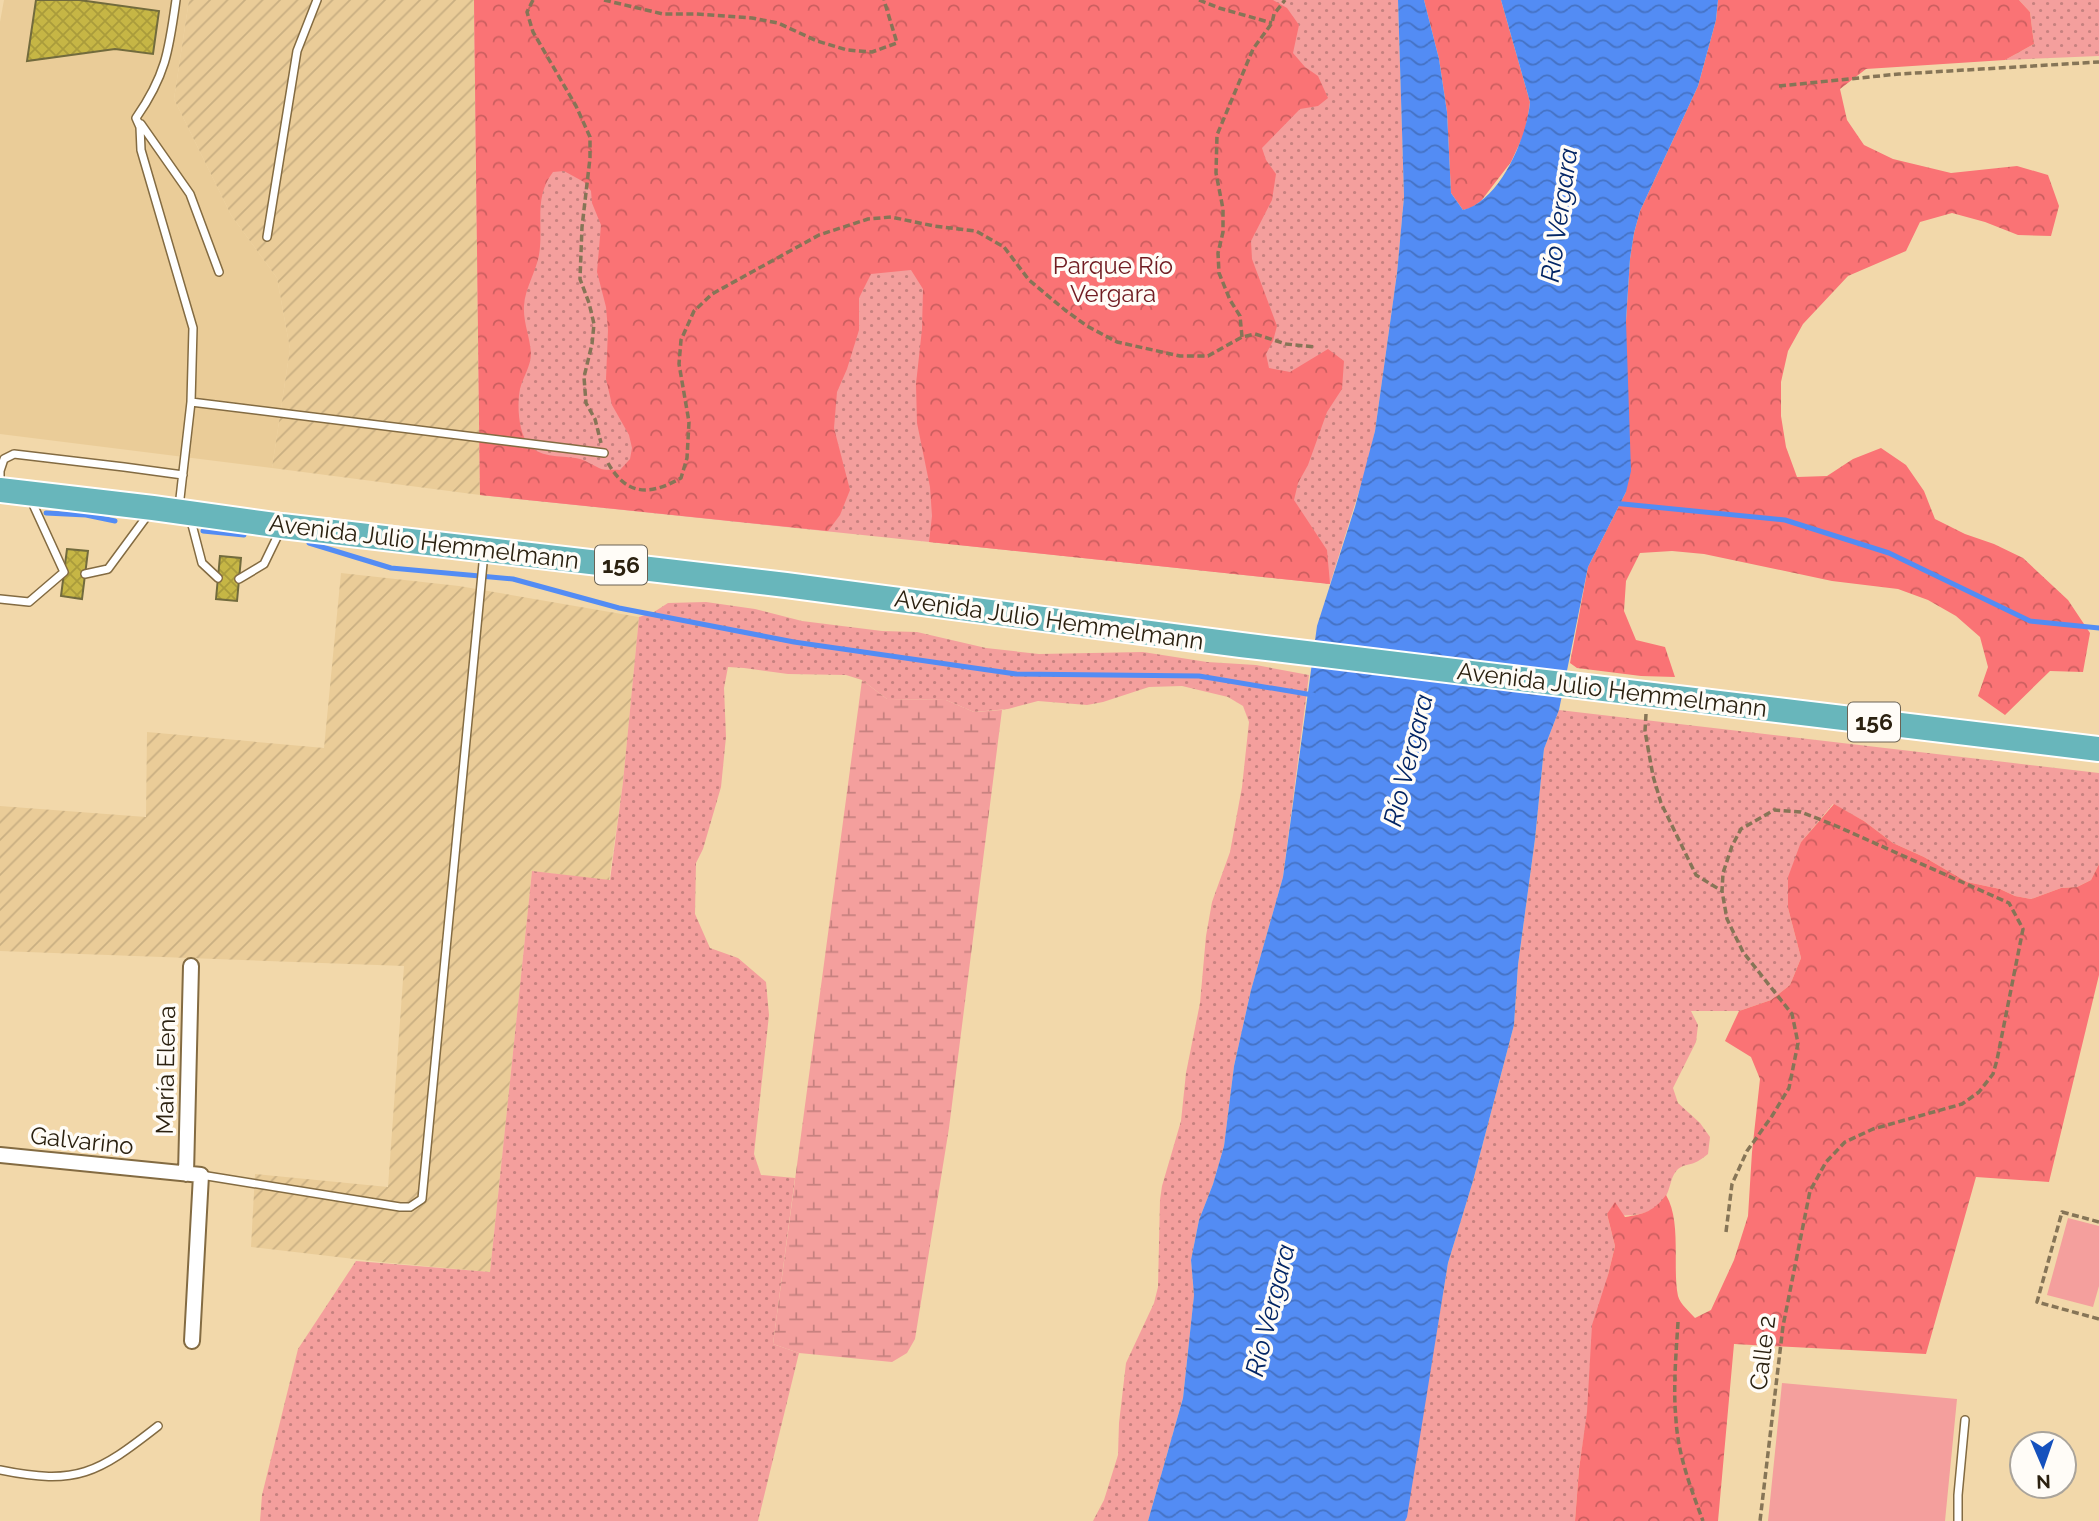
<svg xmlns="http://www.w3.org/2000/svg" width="2099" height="1521" font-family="Raleway,sans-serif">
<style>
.built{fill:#eacc98}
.industrial{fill:url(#industrial-furrows)}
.grass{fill:url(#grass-dots)}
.forest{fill:url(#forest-crowns);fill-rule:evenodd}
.wetland{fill:url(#wetland-marsh)}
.pitch{fill:#f49f9d}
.water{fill:url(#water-waves)}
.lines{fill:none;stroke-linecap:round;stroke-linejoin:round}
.stream{stroke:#538cf4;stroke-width:5}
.building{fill:url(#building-cross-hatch);stroke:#726b3d;stroke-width:2}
.service-casing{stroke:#836b42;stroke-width:10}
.minor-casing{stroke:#836b42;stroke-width:18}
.trunk-casing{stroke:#fff;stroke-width:28}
.path{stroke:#867557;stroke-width:3.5;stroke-dasharray:7 3.5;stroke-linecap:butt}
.service{stroke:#fff;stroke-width:7}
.minor{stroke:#fff;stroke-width:14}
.trunk{stroke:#68b6bb;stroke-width:24}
.labels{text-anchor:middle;stroke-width:7;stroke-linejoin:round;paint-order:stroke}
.shield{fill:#fffcf7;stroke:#6b6355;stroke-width:2}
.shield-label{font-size:23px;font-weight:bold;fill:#2b2110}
.park-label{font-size:24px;fill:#701c22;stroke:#fffcf7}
.street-label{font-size:24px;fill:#2b2110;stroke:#fffcf7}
.water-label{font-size:26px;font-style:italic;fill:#032564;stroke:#fffcf7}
</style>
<defs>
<pattern id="industrial-furrows" width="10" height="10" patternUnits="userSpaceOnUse" patternTransform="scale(1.75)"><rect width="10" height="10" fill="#eacc98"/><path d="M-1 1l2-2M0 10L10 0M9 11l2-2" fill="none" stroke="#c9af82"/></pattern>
<pattern id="grass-dots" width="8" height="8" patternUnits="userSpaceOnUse" patternTransform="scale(1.75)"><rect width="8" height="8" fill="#f49f9d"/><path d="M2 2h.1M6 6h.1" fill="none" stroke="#c6817f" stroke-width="1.8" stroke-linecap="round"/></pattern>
<pattern id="forest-crowns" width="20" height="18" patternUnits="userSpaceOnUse" patternTransform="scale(1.75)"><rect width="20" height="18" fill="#fa7375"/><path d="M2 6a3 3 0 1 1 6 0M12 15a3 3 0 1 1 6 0" fill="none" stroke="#cb5e5f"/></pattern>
<pattern id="wetland-marsh" width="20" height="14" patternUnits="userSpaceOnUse" patternTransform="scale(1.75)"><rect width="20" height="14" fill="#f49f9d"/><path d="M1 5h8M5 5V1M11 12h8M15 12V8" fill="none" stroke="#c6817f"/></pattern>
<pattern id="water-waves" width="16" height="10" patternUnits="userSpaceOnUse" patternTransform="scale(1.75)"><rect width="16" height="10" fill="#538cf4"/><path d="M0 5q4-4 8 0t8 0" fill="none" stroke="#4572c4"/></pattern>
<pattern id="building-cross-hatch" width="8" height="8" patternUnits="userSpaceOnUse" patternTransform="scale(1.75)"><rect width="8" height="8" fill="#c6b645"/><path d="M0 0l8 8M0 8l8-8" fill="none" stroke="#aa9c3b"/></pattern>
</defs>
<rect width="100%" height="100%" fill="#f2d8aa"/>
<path class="built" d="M4,0H189L174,99L231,215L277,278L290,349L272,468L0,434V22Z"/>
<path class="industrial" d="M189,0H474L480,495L272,468L290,349L277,278L231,215L174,99Z
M341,573L459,586L639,617L623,782L609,881L532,871L490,1272L380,1262L251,1247L255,1174L388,1187L404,966L0,951V806L146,817L147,732L324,748Z"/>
<path class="grass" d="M474,0H1398L1404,197L1397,273L1375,431L1366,469L1330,584L480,495Z
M2019,0H2099V56L2005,60L2034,44L2030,12Z
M706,602L755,609L802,621L882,631L917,632L986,648L1039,654L1143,652L1207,662L1256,665L1309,675L1283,877L1251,990L1234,1066L1224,1146L1213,1184L1199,1220L1191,1260L1194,1295L1183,1398L1148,1521H1093L1104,1500L1118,1455L1119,1423L1126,1363L1154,1303L1158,1287L1160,1200L1162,1186L1181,1121L1186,1073L1200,1003L1206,936L1212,902L1230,852L1242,787L1249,722L1243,706L1228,697L1182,686L1149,687L1103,702L1087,705L1038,701L1008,709L974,712L946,700L887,699L862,680L846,675L788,674L744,668L728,667L724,688L726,737L721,787L703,849L696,863L695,914L710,948L738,958L766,982L769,1015L754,1154L761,1175L795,1178L773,1344L799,1353L758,1521H260L262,1495L298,1349L356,1261L490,1272L532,871L610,880L623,782L639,617L654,612L668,603Z
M1559,710L2099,773V864L2091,880L2077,887L2061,888L2031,899L2015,896L2000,889L1967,882L1924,857L1893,843L1864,821L1833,804L1801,842L1788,908L1801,958L1790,985L1771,1000L1739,1011H1691L1698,1025L1696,1042L1673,1088L1678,1103L1700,1123L1710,1137L1708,1154C1704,1157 1699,1161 1694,1163C1688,1165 1683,1165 1678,1169C1671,1176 1671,1185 1667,1194C1656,1217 1629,1217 1607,1214L1615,1246L1608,1275L1579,1469L1575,1521H1405L1448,1263L1473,1181L1514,1025L1518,965L1535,839L1544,749Z"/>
<path class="forest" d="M474,0H1273L1287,8L1299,25L1293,53L1305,67L1318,76L1328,98L1318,106L1300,109L1262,148L1266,160L1276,174L1272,200L1251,241L1252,259L1277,326L1273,341L1266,354L1269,368L1290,372L1328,349L1344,361L1342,389L1327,412L1308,465L1298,483L1294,500L1327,550L1330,584L929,542L932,516L930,487L917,423L916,384L922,329L923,289L911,270L871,274L859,298V330L847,369L837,392L834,428L850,490L840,515L828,531L480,495ZM564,171L584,182L591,191L592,203L601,225L597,272L606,307L608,330L606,379L612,405L629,435L632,448L630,459L620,470C613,469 605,471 599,468C592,465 587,461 580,459C563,455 542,459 529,445C518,433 517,404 520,389C523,377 531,366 531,353C530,337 523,322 524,306C525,288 536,272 539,255C544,225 533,198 553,172Z
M1424,0H1501L1530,102L1528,116L1524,134L1511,162L1481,201L1471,208L1463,210L1451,193L1447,112L1439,59Z
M1718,0H2019L2030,12L2034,44L2005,60L1866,69L1840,89L1847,120L1864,145L1893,159L1951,173L2017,166L2048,175L2059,206L2051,236L2018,235L1985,222L1952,213L1920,222L1906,251L1848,276L1803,324L1788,351L1781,382V416L1786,447L1797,477L1827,476L1853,459L1881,448L1906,465L1924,491L1935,519L1965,534L1994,544L2023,558L2068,600L2090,633L2083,672L2050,671L2005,715L1978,696L1988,667L1980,637L1956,616L1928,600L1898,589L1832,581L1704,554L1672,551L1640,553L1626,581L1624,611L1636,640L1665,647L1675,677L1641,676L1577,668L1570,663L1588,567L1626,492V321L1630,259L1634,233L1640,211L1698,86L1716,20Z
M1834,804L1864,821L1893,843L1924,857L1967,882L2000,889L2015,896L2031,899L2061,888L2077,887L2091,880L2099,864V975L2049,1182L1976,1177L1926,1354L1734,1344L1718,1521H1575L1579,1469L1587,1412L1592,1325L1608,1275L1615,1246L1607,1214L1615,1202L1625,1217C1645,1214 1654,1211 1666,1195C1682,1222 1672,1267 1678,1296C1680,1304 1690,1312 1695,1318L1711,1310L1734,1260L1748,1216L1752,1152L1760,1079L1751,1057L1725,1041L1739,1011L1771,1000L1790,985L1801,958L1788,908V877L1801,842Z"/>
<path class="wetland" d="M862,680L887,699L946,700L974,712L1002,710L949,1128L915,1339L907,1353L892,1362L799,1353L773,1344Z"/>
<path class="pitch" d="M2068,1218L2099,1226V1286L2093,1307L2047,1295Z
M1782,1383L1957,1399L1945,1521H1768Z"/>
<path class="water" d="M1398,0H1424L1439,59L1447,112L1451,193L1463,210C1500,201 1527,137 1530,102L1501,0H1718L1716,20L1698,86L1640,211L1634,233L1630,259L1626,321L1631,471L1626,492L1588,567L1559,710L1544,749L1535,839L1518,965L1514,1025L1473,1181L1448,1263L1407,1517L1405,1521H1148L1183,1398L1194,1295L1191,1260L1199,1220L1213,1184L1224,1146L1234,1066L1251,990L1283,877L1317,626L1355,507L1375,431L1397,273L1404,197Z"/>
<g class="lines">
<path class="stream" d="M1613,503L1785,520L1889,553L2030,621L2099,628
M46,513L86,515L115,521
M203,531L244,535
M309,543L391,568L513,579L619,608L794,642L1016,674L1199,676L1313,695"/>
</g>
<path class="building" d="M36,0H79L159,11L153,54L115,49L27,61Z
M67,549L88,551L82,599L61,596Z
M220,556L241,558L237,601L216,599Z"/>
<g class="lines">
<defs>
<path id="service" d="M176,0C169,50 166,75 136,118L140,127L141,150L193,328L191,402
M141,124L190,194L219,272
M267,237L297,51L317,0
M0,485V471L4,459L14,454L124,467L183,475
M179,507L191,402L604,453
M190,517L202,563L218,578
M85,574L108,569L150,512
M239,579L264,564L280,531
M0,599L29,602L64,572L31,500
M201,1175L400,1207H410L422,1199L484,553
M0,1470C77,1486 98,1473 158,1426
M1958,1521V1495L1965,1420"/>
<path id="minor" d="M0,1155L201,1175L192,1341
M186,1174L191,966"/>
<path id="trunk" d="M0,490L153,508L282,526L786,585L1241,645L2099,749"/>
</defs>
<use href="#service" class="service-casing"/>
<use href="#minor" class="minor-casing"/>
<use href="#trunk" class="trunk-casing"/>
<path class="path" d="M533,0L527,12L533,32L576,106L590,137V158L582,227L580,279L589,303L594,324L592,344L584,377L586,403L595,419L601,443
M604,0L663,14H696L752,18L778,23L817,41L847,50L872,52L897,43L884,0
M1199,0L1219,8L1272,23
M1779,86L1899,74L2099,62
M1242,337L1240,316L1230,300L1219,273L1218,253L1223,232V209L1216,173L1217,135L1253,49L1272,23L1274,14L1285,0
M608,463C627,497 651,495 681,478L687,458L689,422L679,364L681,340L694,311L712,294L819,235L868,219L891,217L934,226L976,231L1004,247L1029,280L1065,310L1087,326L1117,342L1180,356H1208L1242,337L1255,334L1286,344L1315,347
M1646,714L1645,731L1653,776L1661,803L1696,875L1722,891
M2099,1222L2062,1212L2037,1302L2099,1319
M1726,1232L1732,1184L1747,1151L1772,1116L1789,1088L1798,1043L1792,1014L1743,952L1727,919L1722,891L1723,873L1732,846L1741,829L1774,810L1801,812L1834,825L2009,903L2023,929L1997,1060L1993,1074L1979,1092L1962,1104L1873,1129L1845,1142L1826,1162L1810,1191L1783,1326L1760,1521
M1678,1322C1676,1355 1673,1388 1676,1420C1678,1455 1691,1489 1703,1521"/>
<use href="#service" class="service"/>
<use href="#minor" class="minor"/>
<use href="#trunk" class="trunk"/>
</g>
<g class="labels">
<g class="shield">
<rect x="595" y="545.5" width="52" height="39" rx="5"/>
<rect x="1848" y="702.5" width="52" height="39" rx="5"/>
</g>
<g class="shield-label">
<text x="621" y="573">156</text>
<text x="1874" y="730">156</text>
</g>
<g class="park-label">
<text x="1113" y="274">Parque Río<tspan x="1113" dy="28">Vergara</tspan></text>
</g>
<g class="street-label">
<text transform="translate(424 542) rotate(7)" y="8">Avenida Julio Hemmelmann</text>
<text transform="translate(1049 620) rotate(8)" y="8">Avenida Julio Hemmelmann</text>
<text transform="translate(1612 690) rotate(7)" y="8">Avenida Julio Hemmelmann</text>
<text transform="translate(166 1070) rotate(-89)" y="8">María Elena</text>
<text transform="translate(82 1141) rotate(6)" y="8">Galvarino</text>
<text transform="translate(1763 1353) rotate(-83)" y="8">Calle 2</text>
</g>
<g class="water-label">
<text transform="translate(1559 215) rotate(-82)" y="9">Río Vergara</text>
<text transform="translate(1408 760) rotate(-76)" y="9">Río Vergara</text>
<text transform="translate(1270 1310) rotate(-76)" y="9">Río Vergara</text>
</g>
</g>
<g transform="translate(2043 1465) rotate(178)"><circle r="33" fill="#fffcf7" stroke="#aaa49b" stroke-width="2"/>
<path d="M0-5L12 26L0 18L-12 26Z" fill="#1551bd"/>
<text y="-10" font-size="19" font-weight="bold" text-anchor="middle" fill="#2b2110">N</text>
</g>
</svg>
